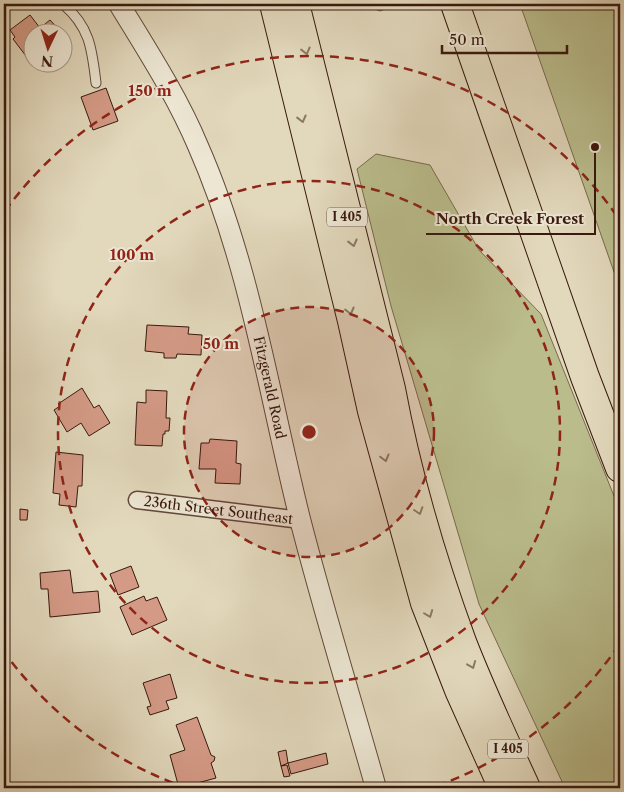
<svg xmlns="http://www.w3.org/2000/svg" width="624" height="792" font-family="'Libre Caslon Text',serif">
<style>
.green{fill:#babc8c;stroke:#796a4c}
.building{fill:#d49a86;stroke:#38190d}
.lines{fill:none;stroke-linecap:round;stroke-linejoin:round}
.service-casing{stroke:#624939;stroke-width:11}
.minor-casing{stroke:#624939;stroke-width:19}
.tertiary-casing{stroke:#624939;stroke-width:22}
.motorway-casing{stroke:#38190d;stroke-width:30}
.service{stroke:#ece6d3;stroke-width:9}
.minor{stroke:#ece6d3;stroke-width:16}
.tertiary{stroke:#ece6d3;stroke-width:20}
.motorway{stroke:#e2d8bc;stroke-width:28}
.oneway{stroke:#8d7864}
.ring{fill:none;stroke:#8f2418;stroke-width:2.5;stroke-dasharray:9 6}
.labels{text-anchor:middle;stroke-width:4;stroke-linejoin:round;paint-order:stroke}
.shield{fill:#ece6d3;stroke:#6e5648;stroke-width:1}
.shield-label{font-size:12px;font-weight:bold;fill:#38190d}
.street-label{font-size:14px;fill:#38190d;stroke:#ece6d3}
.centre{fill:#8f2418;stroke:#ece6d3;stroke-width:2.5}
.ring-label{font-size:15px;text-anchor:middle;font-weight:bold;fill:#8f2418;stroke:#ece6d3;stroke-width:4;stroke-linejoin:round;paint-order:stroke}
.leader{fill:none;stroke:#38190d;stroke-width:2}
.callout-dot{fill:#38190d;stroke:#ece6d3;stroke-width:2}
.callout-label{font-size:15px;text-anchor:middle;font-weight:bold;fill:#38190d;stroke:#ece6d3;stroke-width:4;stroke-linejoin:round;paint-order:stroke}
</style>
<rect width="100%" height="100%" fill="#e2d8bc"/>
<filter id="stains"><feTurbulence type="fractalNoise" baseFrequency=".004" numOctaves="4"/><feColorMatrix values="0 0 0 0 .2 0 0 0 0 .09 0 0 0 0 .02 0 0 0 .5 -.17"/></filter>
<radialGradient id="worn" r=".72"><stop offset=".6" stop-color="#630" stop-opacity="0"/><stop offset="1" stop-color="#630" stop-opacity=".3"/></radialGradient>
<path class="green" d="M361,4H397L380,11Z
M520,4H620V289Z
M376,154L430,165L479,250L541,314L620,511V788H565L479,604L391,306L357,169Z"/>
<path class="building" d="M30,15L40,28L50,20L61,32H32V57L29,60L13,39L15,37L10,30Z
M106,88L118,121L93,130L81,97Z
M147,325L189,327L188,334L202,335L201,355L177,354L176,358H164V353L145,351Z
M82,388L94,408L99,405L110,423L89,436L81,423L67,432L54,410L60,406L58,404Z
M146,390L167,391L166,418H170L169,431H165V434H163L162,446L135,445L137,402L146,403Z
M210,439L237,441L236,463L241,464L240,484L215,483L216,469H199L201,443H209Z
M56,452L83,455L82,486H78L76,507L59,505L60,494L53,493Z
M20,509L28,510L27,520H20Z
M131,566L139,587L118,595L110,574Z
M70,570L73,593L98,591L100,612L50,617L48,589H41L40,573Z
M144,596L146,601L157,597L167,620L132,635L120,607Z
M170,674L177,698L166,701L169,709L150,715L147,707L151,706L143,683Z
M197,717L211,755L215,757L214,761L211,763L216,778L179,788L170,755L185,750L176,725Z
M286,750L288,763L281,766L278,752Z
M326,753L328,764L291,774L288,763Z
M287,765L290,776L284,777L281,766Z"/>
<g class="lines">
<defs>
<path id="service" d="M63,4C90,27 92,49 96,83"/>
<g id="minor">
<path id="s1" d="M137,500L301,520"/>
</g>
<g id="tertiary">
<path id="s2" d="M119,4C147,50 177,96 198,146C250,264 269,395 300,519C323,609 351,699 376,788"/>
</g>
<path id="motorway" d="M274,4L352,321L372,411L425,603L459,690L503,788
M295,4L391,389C407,475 432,560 462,642C481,691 504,740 526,788
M455,4L585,377L620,468"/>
</defs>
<use href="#service" class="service-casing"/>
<use href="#minor" class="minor-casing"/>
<use href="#tertiary" class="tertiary-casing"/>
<use href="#motorway" class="motorway-casing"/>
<use href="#service" class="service"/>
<use href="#minor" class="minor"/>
<use href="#tertiary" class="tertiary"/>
<use href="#motorway" class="motorway"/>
</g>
<defs><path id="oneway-chevron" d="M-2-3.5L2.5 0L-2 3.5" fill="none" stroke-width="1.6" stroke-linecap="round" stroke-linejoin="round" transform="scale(1.25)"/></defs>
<g class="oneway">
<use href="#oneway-chevron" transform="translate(306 51) rotate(76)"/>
<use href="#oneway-chevron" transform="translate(302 119) rotate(76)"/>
<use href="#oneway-chevron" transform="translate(353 243) rotate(76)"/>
<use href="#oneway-chevron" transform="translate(350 311) rotate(76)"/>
<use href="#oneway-chevron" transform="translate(385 458) rotate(75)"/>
<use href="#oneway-chevron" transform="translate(419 511) rotate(72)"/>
<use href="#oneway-chevron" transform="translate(429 614) rotate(69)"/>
<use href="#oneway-chevron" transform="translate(472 665) rotate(68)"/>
</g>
<circle cx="309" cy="432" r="125" fill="#8f2418" fill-opacity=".12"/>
<g class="ring">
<circle cx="309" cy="432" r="125"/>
<circle cx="309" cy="432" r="251"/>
<path d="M619 645A376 376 0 0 1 431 788M187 788A376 376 0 0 1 5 653M5 211A376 376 0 0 1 619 219"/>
</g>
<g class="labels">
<g class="shield">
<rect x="327" y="207.5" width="40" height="19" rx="4"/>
<rect x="488" y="739.5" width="40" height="19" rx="4"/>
</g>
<g class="shield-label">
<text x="347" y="221">I 405</text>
<text x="508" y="753">I 405</text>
</g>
<g class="street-label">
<text dy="5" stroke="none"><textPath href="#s2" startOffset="415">Fitzgerald Road</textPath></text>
<text dy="5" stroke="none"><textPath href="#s1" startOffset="82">236th Street Southeast</textPath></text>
</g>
</g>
<circle cx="309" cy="432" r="8" class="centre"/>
<g class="ring-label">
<text x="150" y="96">150 m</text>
<text x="132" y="260">100 m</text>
<text x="221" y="349">50 m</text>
</g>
<path class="leader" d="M595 147L595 234H426"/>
<circle class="callout-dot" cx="595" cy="147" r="5"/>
<g class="callout-label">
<text x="510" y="224">North Creek Forest</text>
</g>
<rect width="624" height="792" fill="none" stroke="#e2d8bc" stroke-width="20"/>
<rect x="5" y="5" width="614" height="782" fill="none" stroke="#38190d" stroke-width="2.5"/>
<rect x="10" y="10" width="604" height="772" fill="none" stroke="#38190d"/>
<g transform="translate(48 48) rotate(184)"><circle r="24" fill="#ece6d3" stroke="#a49484"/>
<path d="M0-4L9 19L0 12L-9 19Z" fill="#8f2418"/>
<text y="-8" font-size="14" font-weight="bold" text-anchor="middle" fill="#38190d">N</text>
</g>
<path d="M442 45v8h125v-8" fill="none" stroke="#38190d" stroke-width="2.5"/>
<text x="449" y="45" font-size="15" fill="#38190d" stroke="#ece6d3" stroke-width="4" paint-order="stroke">50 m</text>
<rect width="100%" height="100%" filter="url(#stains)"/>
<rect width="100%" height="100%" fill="url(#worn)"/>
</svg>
